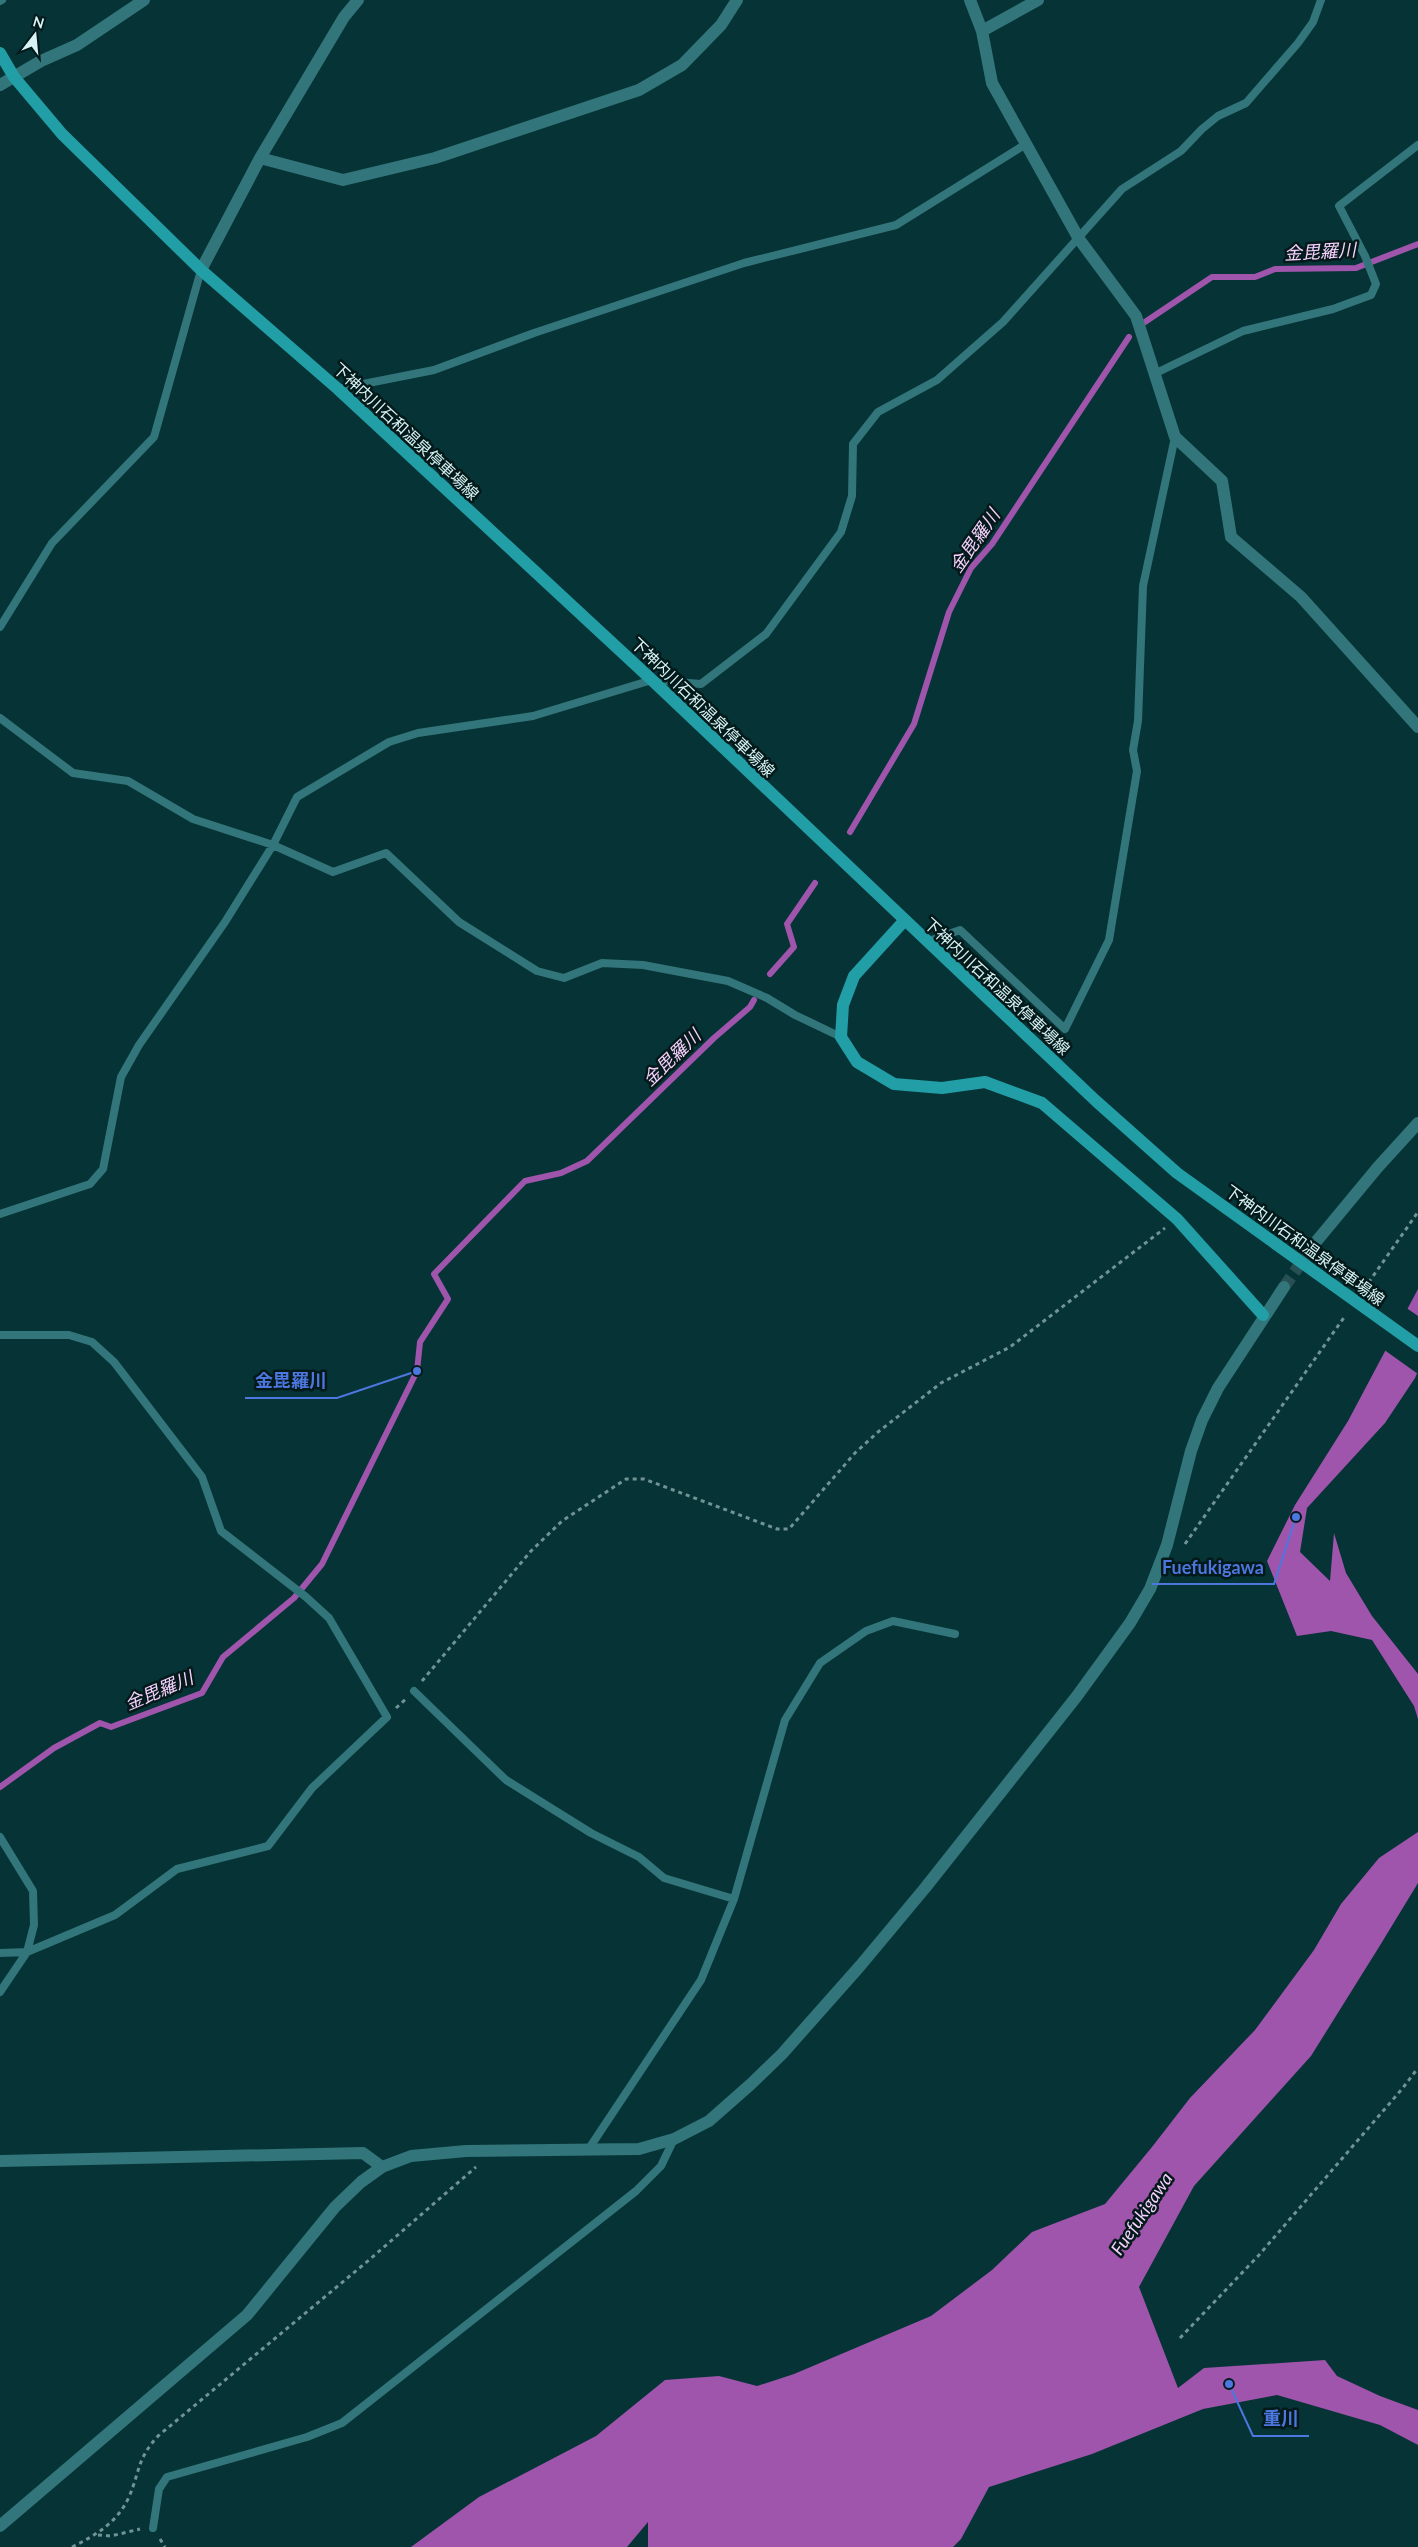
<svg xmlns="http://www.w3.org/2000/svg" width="1418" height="2547" font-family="Lato,'Noto Sans JP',sans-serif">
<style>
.water{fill:#9f55ab}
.pier{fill:#063336}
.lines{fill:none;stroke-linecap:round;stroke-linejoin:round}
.stream{stroke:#9f55ab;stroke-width:6}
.minor-tunnel{stroke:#265053;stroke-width:12;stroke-dasharray:12 6;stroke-linecap:butt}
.path{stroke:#709496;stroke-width:3;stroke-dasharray:4 4;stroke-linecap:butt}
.service{stroke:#32757a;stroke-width:8}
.minor{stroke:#32757a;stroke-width:12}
.secondary{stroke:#219ea6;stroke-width:12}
.labels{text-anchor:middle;stroke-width:5;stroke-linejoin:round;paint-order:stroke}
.street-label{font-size:16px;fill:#d8f3f5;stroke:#03191a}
.water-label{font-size:18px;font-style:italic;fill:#f7d1fd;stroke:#03191a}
.leader{fill:none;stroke:#4c77df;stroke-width:2}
.callout-dot{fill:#4c77df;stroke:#03191a;stroke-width:2}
.callout-label{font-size:18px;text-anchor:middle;font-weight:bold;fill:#4c77df;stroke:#03191a;stroke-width:5;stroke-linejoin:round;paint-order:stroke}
</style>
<rect width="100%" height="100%" fill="#063336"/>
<path class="water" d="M1418,1289V1371L1415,1378L1385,1423L1307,1508L1300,1552L1330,1581L1334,1533L1346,1573L1372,1616L1418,1674V1719L1414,1706L1372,1640L1331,1631L1297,1636L1267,1561L1295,1505L1348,1421Z
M1418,1832V1883L1379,1947L1311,2056L1194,2186L1139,2287L1178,2388L1204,2368L1325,2360L1337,2376L1380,2396L1418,2410V2445L1380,2425L1277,2395L1203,2409L1092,2454L989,2487L961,2539L953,2547H648V2522L627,2547H411L479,2497L596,2436L665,2380L719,2376L757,2386L794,2374L931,2316L992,2270L1032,2232L1105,2204L1152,2147L1190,2098L1255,2030L1314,1950L1341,1904L1379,1858Z"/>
<path class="pier" d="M1405,1307L1418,1316V1374L1383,1349Z"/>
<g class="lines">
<path class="stream" d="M1145,322L1212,277H1255L1275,269L1356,268L1418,244
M850,832L914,724L949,612L971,568L992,544L1129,337
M770,974L794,947L787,924L815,883
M0,1787L54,1748L100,1723L111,1727L202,1693L223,1657L294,1598L322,1564L417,1371L420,1342L448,1299L434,1274L525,1181L561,1173L587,1161L714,1038L750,1007L754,1000"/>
<path class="minor-tunnel" d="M1284,1287L1315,1243"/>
<path class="path" d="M1364,1289L1418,1212
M1185,1544L1345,1316
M422,1681L531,1551L562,1521L626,1479H644L777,1529H789L855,1453L878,1432L941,1383L1010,1347L1165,1228
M396,1708L406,1699
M1180,2338L1259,2255L1402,2089L1418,2068
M98,2535L111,2536L140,2529
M160,2539L165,2547
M72,2547C96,2535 117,2523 129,2497C140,2471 137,2459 158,2436L369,2260L476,2167"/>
<path class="service" d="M0,1L2,0
M1154,374L1243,331L1333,309L1371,295L1376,284L1365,256L1339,206L1418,145
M338,389L434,370L534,333L744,263L896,225L1026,144
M0,627L52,543L154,437L201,270
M0,718L73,773L128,781L193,819L273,845L333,872L386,853L459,922L537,971L564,978L602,963L643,965L728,981L767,998L795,1015L841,1037
M926,942L960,930L1065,1029L1109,940L1137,771L1133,750L1138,721L1143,586L1175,437
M0,1214L90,1184L103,1169L121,1077L139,1045L225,922L273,845L297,797L389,742L418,733L533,716L652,680L701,684L766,634L841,532L852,496L853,444L878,412L937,380L1003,322L1122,189L1181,151L1202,129L1218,116L1246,103L1298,43L1313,22L1321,0
M0,1335H69L92,1342L114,1362L202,1477L221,1531L306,1597L329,1618L387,1717L312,1788L268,1846L177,1869L115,1915L27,1952L0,1953
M414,1691L506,1780L591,1833L639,1857L664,1878L734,1899
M0,1837L33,1891L34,1925L27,1952L0,1992
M588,2150L701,1980L734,1899L785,1720L820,1663L866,1631L893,1621L955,1634
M153,2528L159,2489L167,2477L307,2437L342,2423L636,2191L661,2166L674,2139"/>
<path class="minor" d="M970,0L982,31L992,83L1079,239L1136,316L1175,437L1222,481L1231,537L1301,597L1418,727
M982,31L1038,0
M0,85L41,61L77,45L144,0
M260,158L344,17L358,0
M201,270L260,158L343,180L435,158L639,90L682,65L721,25L737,0
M1315,1243L1378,1167L1418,1123
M0,2161L363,2153L382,2167
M0,2526L247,2315L335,2207L361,2182L382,2167L411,2156L466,2151L639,2149L674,2139L709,2121L751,2084L782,2054L860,1966L925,1888L1077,1696L1130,1623L1150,1589L1167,1545L1191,1451L1202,1420L1218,1388L1284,1287"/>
<path class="secondary" d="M0,53L14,77L62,134L201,270L338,389L652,680L1096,1101L1177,1173L1418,1346
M904,921L854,976L843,1005L841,1037L857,1062L894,1084L942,1088L985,1082L1042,1103L1177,1219L1263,1315"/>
</g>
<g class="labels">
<g class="street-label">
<text transform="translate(406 431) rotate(43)" y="6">下神内川石和温泉停車場線</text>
<text transform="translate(703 707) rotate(44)" y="6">下神内川石和温泉停車場線</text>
<text transform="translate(997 986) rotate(43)" y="6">下神内川石和温泉停車場線</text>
<text transform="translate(1305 1245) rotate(36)" y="6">下神内川石和温泉停車場線</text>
</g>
<g class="water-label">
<text transform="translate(1320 252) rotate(-3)" y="6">金毘羅川</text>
<text transform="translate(975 541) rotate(-55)" y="6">金毘羅川</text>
<text transform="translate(672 1058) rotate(-44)" y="6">金毘羅川</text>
<text transform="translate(159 1691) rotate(-23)" y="6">金毘羅川</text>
<text transform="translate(1142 2214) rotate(-56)" y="6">Fuefukigawa</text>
</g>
</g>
<path class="leader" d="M417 1371L337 1398H245M1296 1517L1274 1584H1152M1229 2384L1253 2436H1309"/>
<g class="callout-dot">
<circle cx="417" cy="1371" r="5"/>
<circle cx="1296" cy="1517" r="5"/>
<circle cx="1229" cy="2384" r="5"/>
</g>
<g class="callout-label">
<text x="291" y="1387">金毘羅川</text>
<text x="1213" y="1574">Fuefukigawa</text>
<text x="1281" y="2425">重川</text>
</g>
<g transform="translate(35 35) rotate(16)" stroke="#03191a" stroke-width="4" paint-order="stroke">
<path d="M0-4L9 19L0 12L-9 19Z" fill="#d8f3f5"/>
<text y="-8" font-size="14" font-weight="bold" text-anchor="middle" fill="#d8f3f5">N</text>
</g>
</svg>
